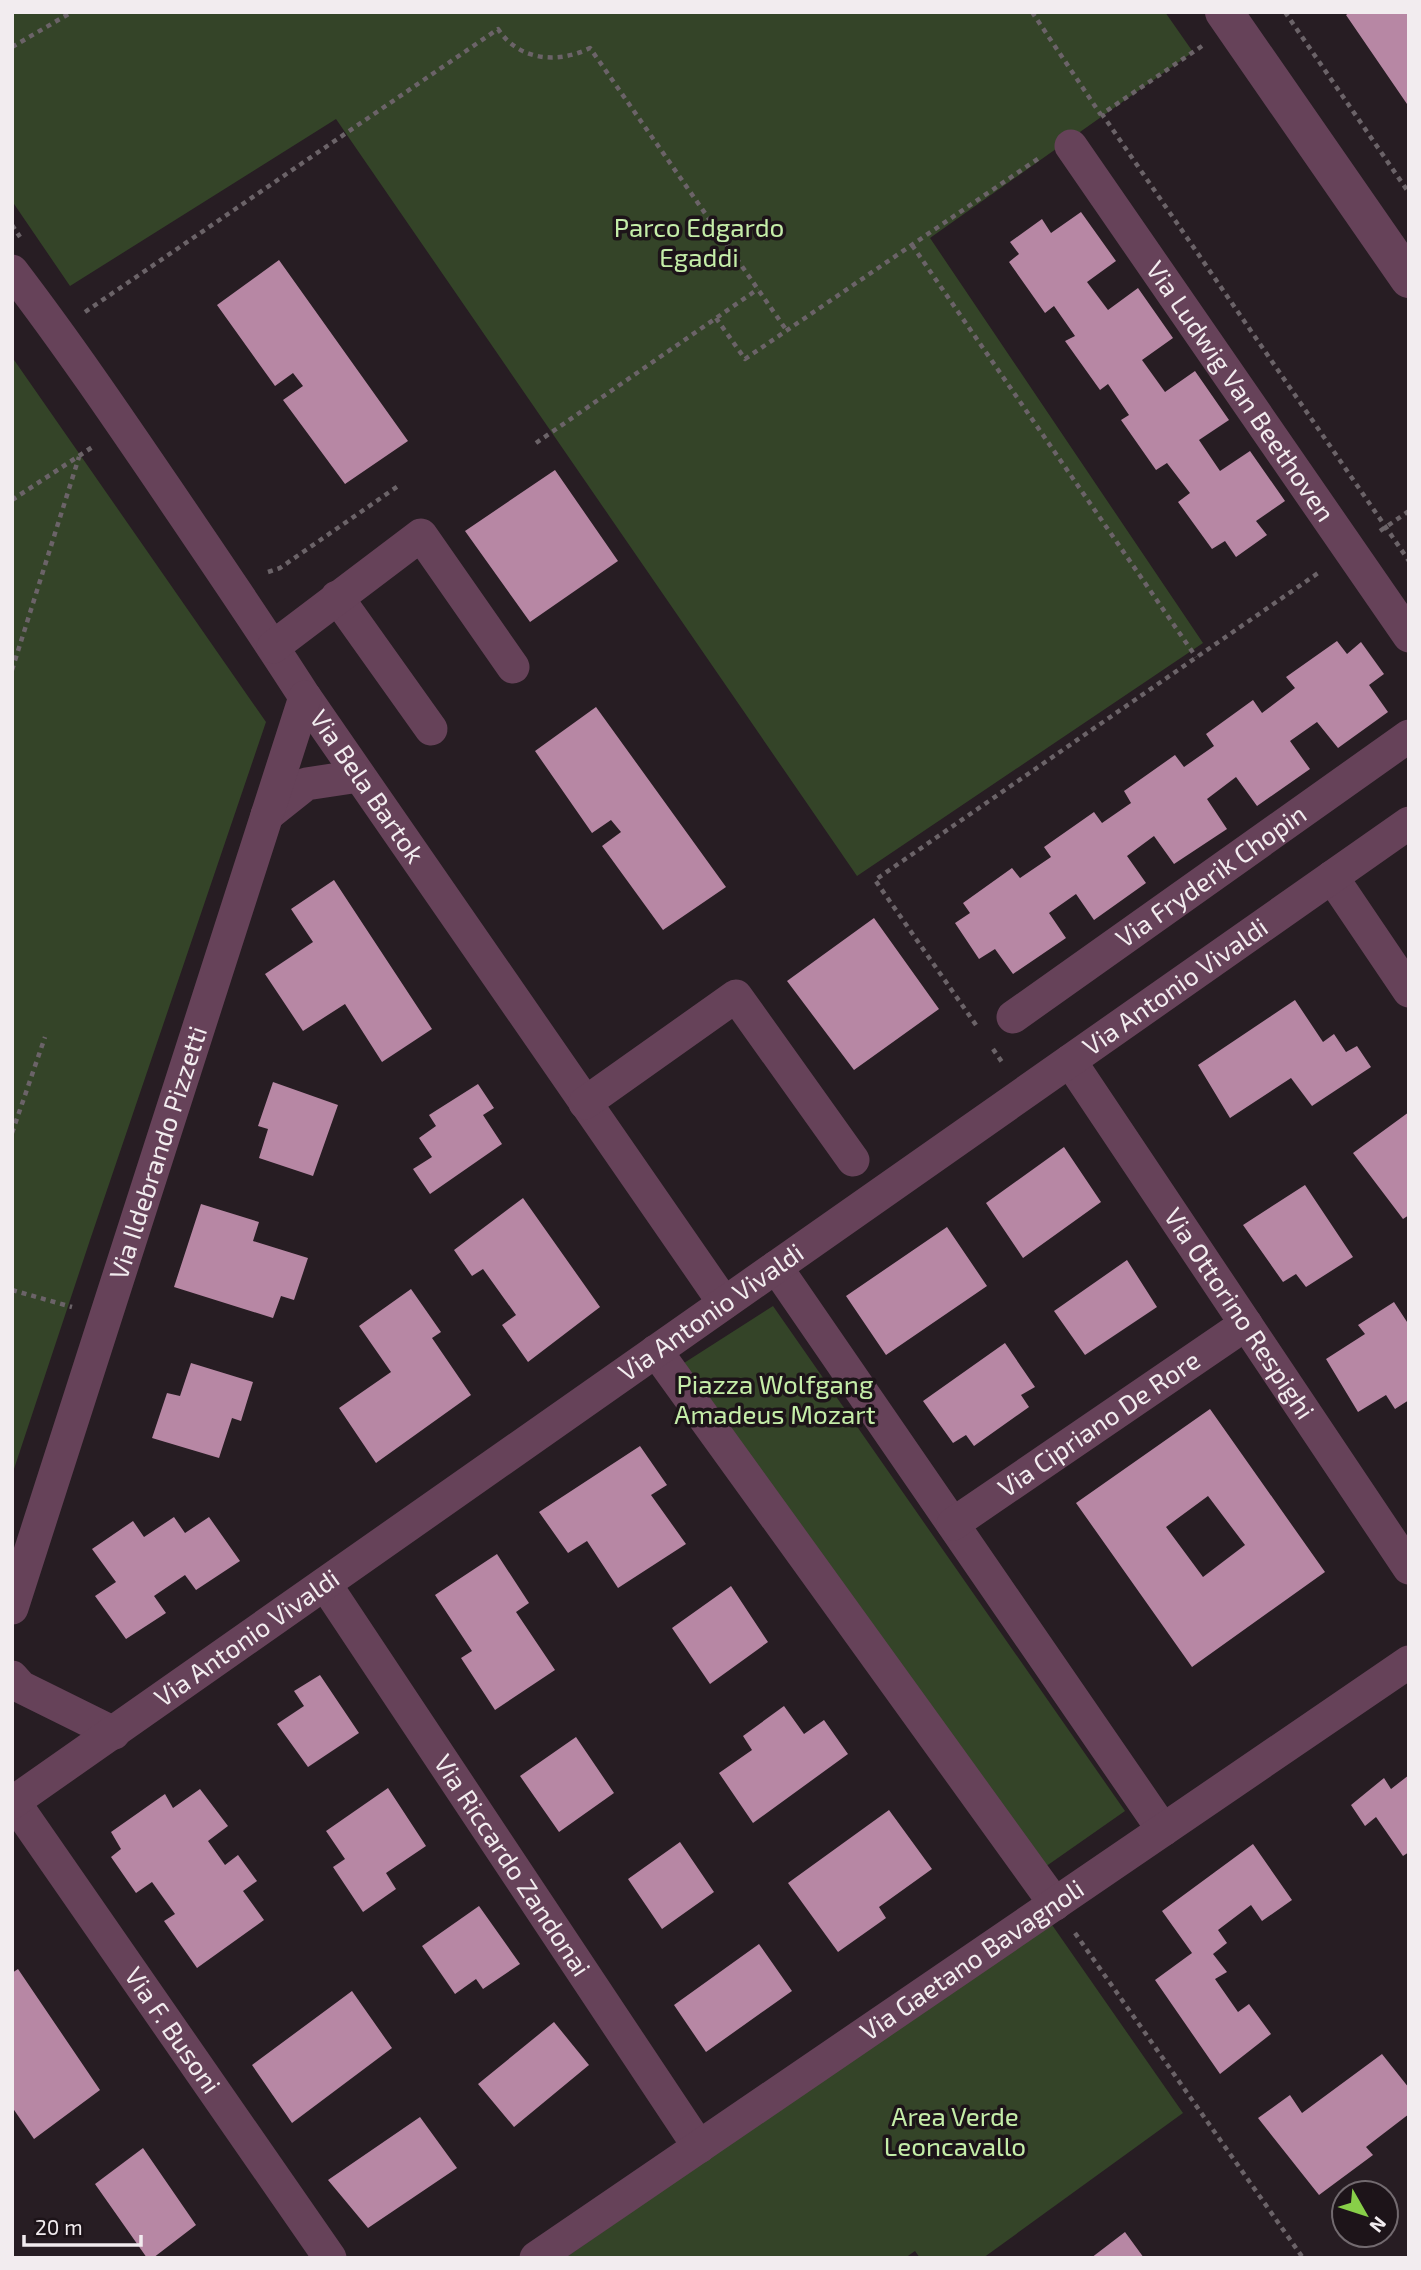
<svg xmlns="http://www.w3.org/2000/svg" width="1421" height="2270" font-family="'Exo 2',sans-serif">
<style>
.green{fill:#344428}
.building{fill:#b787a4;fill-rule:evenodd}
.lines{fill:none;stroke-linecap:round;stroke-linejoin:round}
.path{stroke:#6b6368;stroke-width:4.5;stroke-dasharray:5 5;stroke-linecap:butt}
.minor{stroke:#664259;stroke-width:33}
.tertiary{stroke:#664259;stroke-width:38}
.labels{text-anchor:middle;stroke-width:7;stroke-linejoin:round;paint-order:stroke}
.park-label{font-size:26px;fill:#c4eda8;stroke:#1d1419}
.street-label{font-size:26px;fill:#f2ecef;stroke:#1d1419}
</style>
<rect width="100%" height="100%" fill="#271d23"/>
<path class="green" d="M12,12H1165L1193,52L930,238L1203,643L857,876L336,119L70,286L12,201Z
M12,357L266,722L90,1240L12,1475Z
M773,1306L1125,1811L1045,1867L684,1363Z
M1050,1922L1183,2113L983,2258H920L915,2251L905,2258H565Z"/>
<path class="building" d="M1350,12H1409V102L1407,104L1346,15Z
M1081,212L1116,261L1087,282L1108,310L1138,288L1173,338L1142,360L1165,392L1195,371L1229,420L1199,440L1220,471L1250,451L1285,501L1256,521L1267,535L1236,557L1225,541L1212,549L1178,502L1190,493L1167,463L1156,470L1121,420L1129,415L1108,384L1100,390L1065,341L1075,336L1054,306L1045,313L1009,262L1019,254L1010,242L1042,219L1051,233Z
M279,260L408,441L345,484L283,400L303,386L293,373L275,386L217,305Z
M555,470L618,561L530,622L465,531Z
M1337,641L1347,654L1361,642L1384,674L1369,685L1388,712L1338,748L1317,722L1290,741L1310,769L1257,806L1236,777L1207,799L1227,829L1174,864L1154,836L1127,856L1146,883L1094,920L1076,894L1049,913L1066,938L1013,974L995,949L979,959L955,923L970,913L963,903L1012,868L1020,878L1051,857L1044,847L1094,812L1102,823L1131,803L1124,791L1175,755L1184,767L1214,746L1206,734L1253,700L1262,713L1295,688L1286,677Z
M596,707L726,887L663,930L602,846L621,832L611,820L592,833L535,751Z
M334,880L432,1029L382,1062L345,1004L303,1031L265,974L313,942L291,909Z
M874,918L939,1009L854,1070L787,981Z
M1295,1000L1323,1042L1334,1034L1346,1052L1357,1046L1371,1067L1312,1106L1291,1078L1230,1118L1198,1065Z
M273,1082L338,1105L313,1176L259,1158L268,1129L258,1126Z
M478,1084L494,1108L483,1115L502,1144L430,1194L413,1169L432,1157L419,1138L436,1126L429,1115Z
M1409,1112V1215L1403,1219L1353,1153Z
M1064,1147L1101,1202L1023,1258L986,1203Z
M1305,1185L1353,1257L1306,1287L1296,1274L1283,1282L1243,1225Z
M523,1198L600,1307L528,1362L502,1325L516,1315L483,1269L472,1276L454,1250Z
M201,1204L259,1222L253,1241L308,1258L294,1300L281,1296L273,1318L174,1287Z
M947,1227L987,1286L886,1355L846,1296Z
M1127,1260L1157,1307L1085,1355L1054,1311Z
M411,1289L441,1332L432,1338L471,1395L376,1463L339,1408L391,1372L359,1326Z
M1394,1302L1409,1325V1400L1395,1409L1386,1395L1358,1412L1326,1359L1365,1334L1358,1325Z
M1005,1343L1035,1387L1021,1395L1029,1407L974,1446L966,1435L953,1443L923,1401Z
M191,1363L253,1382L241,1421L232,1418L219,1458L152,1438L167,1393L180,1396Z
M1210,1409L1325,1572L1192,1667L1076,1503ZM1208,1496L1245,1545L1203,1577L1166,1527Z
M640,1446L667,1485L651,1495L686,1544L618,1588L587,1541L568,1553L539,1512Z
M174,1517L185,1533L209,1517L240,1561L196,1590L185,1575L154,1596L166,1613L126,1639L95,1596L116,1582L92,1549L133,1521L144,1537Z
M497,1554L529,1603L516,1612L555,1670L495,1710L461,1658L472,1651L435,1595Z
M731,1586L768,1642L710,1684L672,1628Z
M320,1675L359,1733L308,1767L277,1724L304,1706L294,1691Z
M784,1706L804,1734L824,1720L848,1754L753,1823L719,1773L752,1750L743,1736Z
M576,1737L614,1793L559,1832L520,1776Z
M1409,1775V1852L1403,1856L1376,1817L1365,1826L1351,1805L1384,1778L1391,1789Z
M388,1788L426,1846L386,1873L396,1889L363,1912L333,1867L345,1859L326,1831Z
M200,1789L228,1826L208,1841L225,1865L238,1855L257,1881L243,1891L264,1920L197,1968L164,1921L175,1914L152,1882L136,1893L111,1857L121,1849L111,1832L165,1794L173,1808Z
M889,1810L932,1869L879,1907L886,1918L838,1952L788,1883Z
M680,1842L714,1892L662,1929L628,1879Z
M1253,1844L1292,1900L1262,1921L1251,1905L1218,1930L1227,1943L1213,1954L1227,1972L1215,1979L1238,2012L1249,2004L1271,2034L1220,2074L1155,1980L1192,1953L1162,1911Z
M479,1906L520,1964L483,1989L476,1979L455,1994L422,1946Z
M759,1944L792,1991L706,2052L674,2005Z
M18,1969L100,2090L34,2139L12,2107V1973Z
M352,1991L392,2048L292,2123L252,2065Z
M554,2022L589,2065L514,2127L478,2084Z
M1382,2054L1409,2088V2114L1366,2147L1373,2155L1319,2195L1258,2118L1290,2095L1302,2113Z
M420,2117L457,2168L368,2228L328,2180Z
M143,2148L196,2225L153,2258H147L95,2184Z
M1125,2232L1144,2258H1091Z"/>
<g class="lines">
<path class="path" d="M1032,12L1101,115
M1285,12L1409,193
M1202,46L1102,114L1409,561
M12,47L72,12
M12,225L20,237
M912,245L1196,657
M85,312L498,29C519,61 558,64 590,48L787,331
M716,318L745,359L1039,158
M536,443L758,289
M12,500L94,446
M1380,531L1409,511
M268,572L280,568L401,484
M12,670L79,457
M976,1025L875,880L1321,571
M993,1049L1004,1065
M12,1133L45,1037
M12,1290L72,1307
M1075,1933L1303,2258"/>
<g class="minor">
<path id="s1" d="M1071,146L1409,636"/>
<path id="s2" d="M12,271C67,343 118,418 169,493C215,561 261,628 305,697L724,1303"/>
<path d="M337,597L431,729"/>
<path d="M273,647L421,535L513,667"/>
<path d="M267,815L306,784L359,776"/>
<path d="M1332,877L1409,991"/>
<path id="s3" d="M1013,1017L1409,736"/>
<path id="s4" d="M1070,1061L1409,1568"/>
<path d="M585,1103L736,996L853,1160"/>
<path d="M776,1267L1163,1830"/>
<path d="M656,1351L1055,1904"/>
<path id="s5" d="M953,1524L1246,1324"/>
<path id="s6" d="M325,1584L699,2147"/>
<path id="s7" d="M12,1608L305,697"/>
<path d="M12,1677L21,1687L114,1733"/>
<path id="s8" d="M14,1802L330,2258"/>
<path id="s9" d="M12,1803L1409,823"/>
<path id="s10" d="M536,2258L1409,1662"/>
</g>
<path class="tertiary" d="M1224,12L1409,279"/>
</g>
<g class="labels">
<g class="park-label">
<text x="699" y="237">Parco Edgardo<tspan x="699" dy="30">Egaddi</tspan></text>
<text x="775" y="1394">Piazza Wolfgang<tspan x="775" dy="30">Amadeus Mozart</tspan></text>
<text x="955" y="2126">Area Verde<tspan x="955" dy="30">Leoncavallo</tspan></text>
</g>
<g class="street-label">
<text dy="9" stroke="none"><textPath href="#s1" startOffset="298">Via Ludwig Van Beethoven</textPath></text>
<text dy="9" stroke="none"><textPath href="#s2" startOffset="626">Via Bela Bartok</textPath></text>
<text dy="9" stroke="none"><textPath href="#s3" startOffset="243">Via Fryderik Chopin</textPath></text>
<text dy="9" stroke="none"><textPath href="#s9" startOffset="1421">Via Antonio Vivaldi</textPath></text>
<text dy="9" stroke="none"><textPath href="#s7" startOffset="478">Via Ildebrando Pizzetti</textPath></text>
<text dy="9" stroke="none"><textPath href="#s9" startOffset="854">Via Antonio Vivaldi</textPath></text>
<text dy="9" stroke="none"><textPath href="#s4" startOffset="304">Via Ottorino Respighi</textPath></text>
<text dy="9" stroke="none"><textPath href="#s5" startOffset="177">Via Cipriano De Rore</textPath></text>
<text dy="9" stroke="none"><textPath href="#s9" startOffset="287">Via Antonio Vivaldi</textPath></text>
<text dy="9" stroke="none"><textPath href="#s6" startOffset="338">Via Riccardo Zandonai</textPath></text>
<text dy="9" stroke="none"><textPath href="#s10" startOffset="528">Via Gaetano Bavagnoli</textPath></text>
<text dy="9" stroke="none"><textPath href="#s8" startOffset="278">Via F. Busoni</textPath></text>
</g>
</g>
<rect width="1421" height="2270" fill="none" stroke="#f2ecef" stroke-width="28"/>
<g transform="translate(1365 2214) rotate(129)"><circle r="33" fill="#1d1419" stroke="#726a6f" stroke-width="2"/>
<path d="M0-5L12 26L0 18L-12 26Z" fill="#88cf49"/>
<text y="-10" font-size="19" font-weight="bold" text-anchor="middle" fill="#f2ecef">N</text>
</g>
<path d="M24 2235v10h117v-10" fill="none" stroke="#f2ecef" stroke-width="3.5"/>
<text x="35" y="2235" font-size="21" fill="#f2ecef" stroke="#1d1419" stroke-width="5" paint-order="stroke">20 m</text>
</svg>
